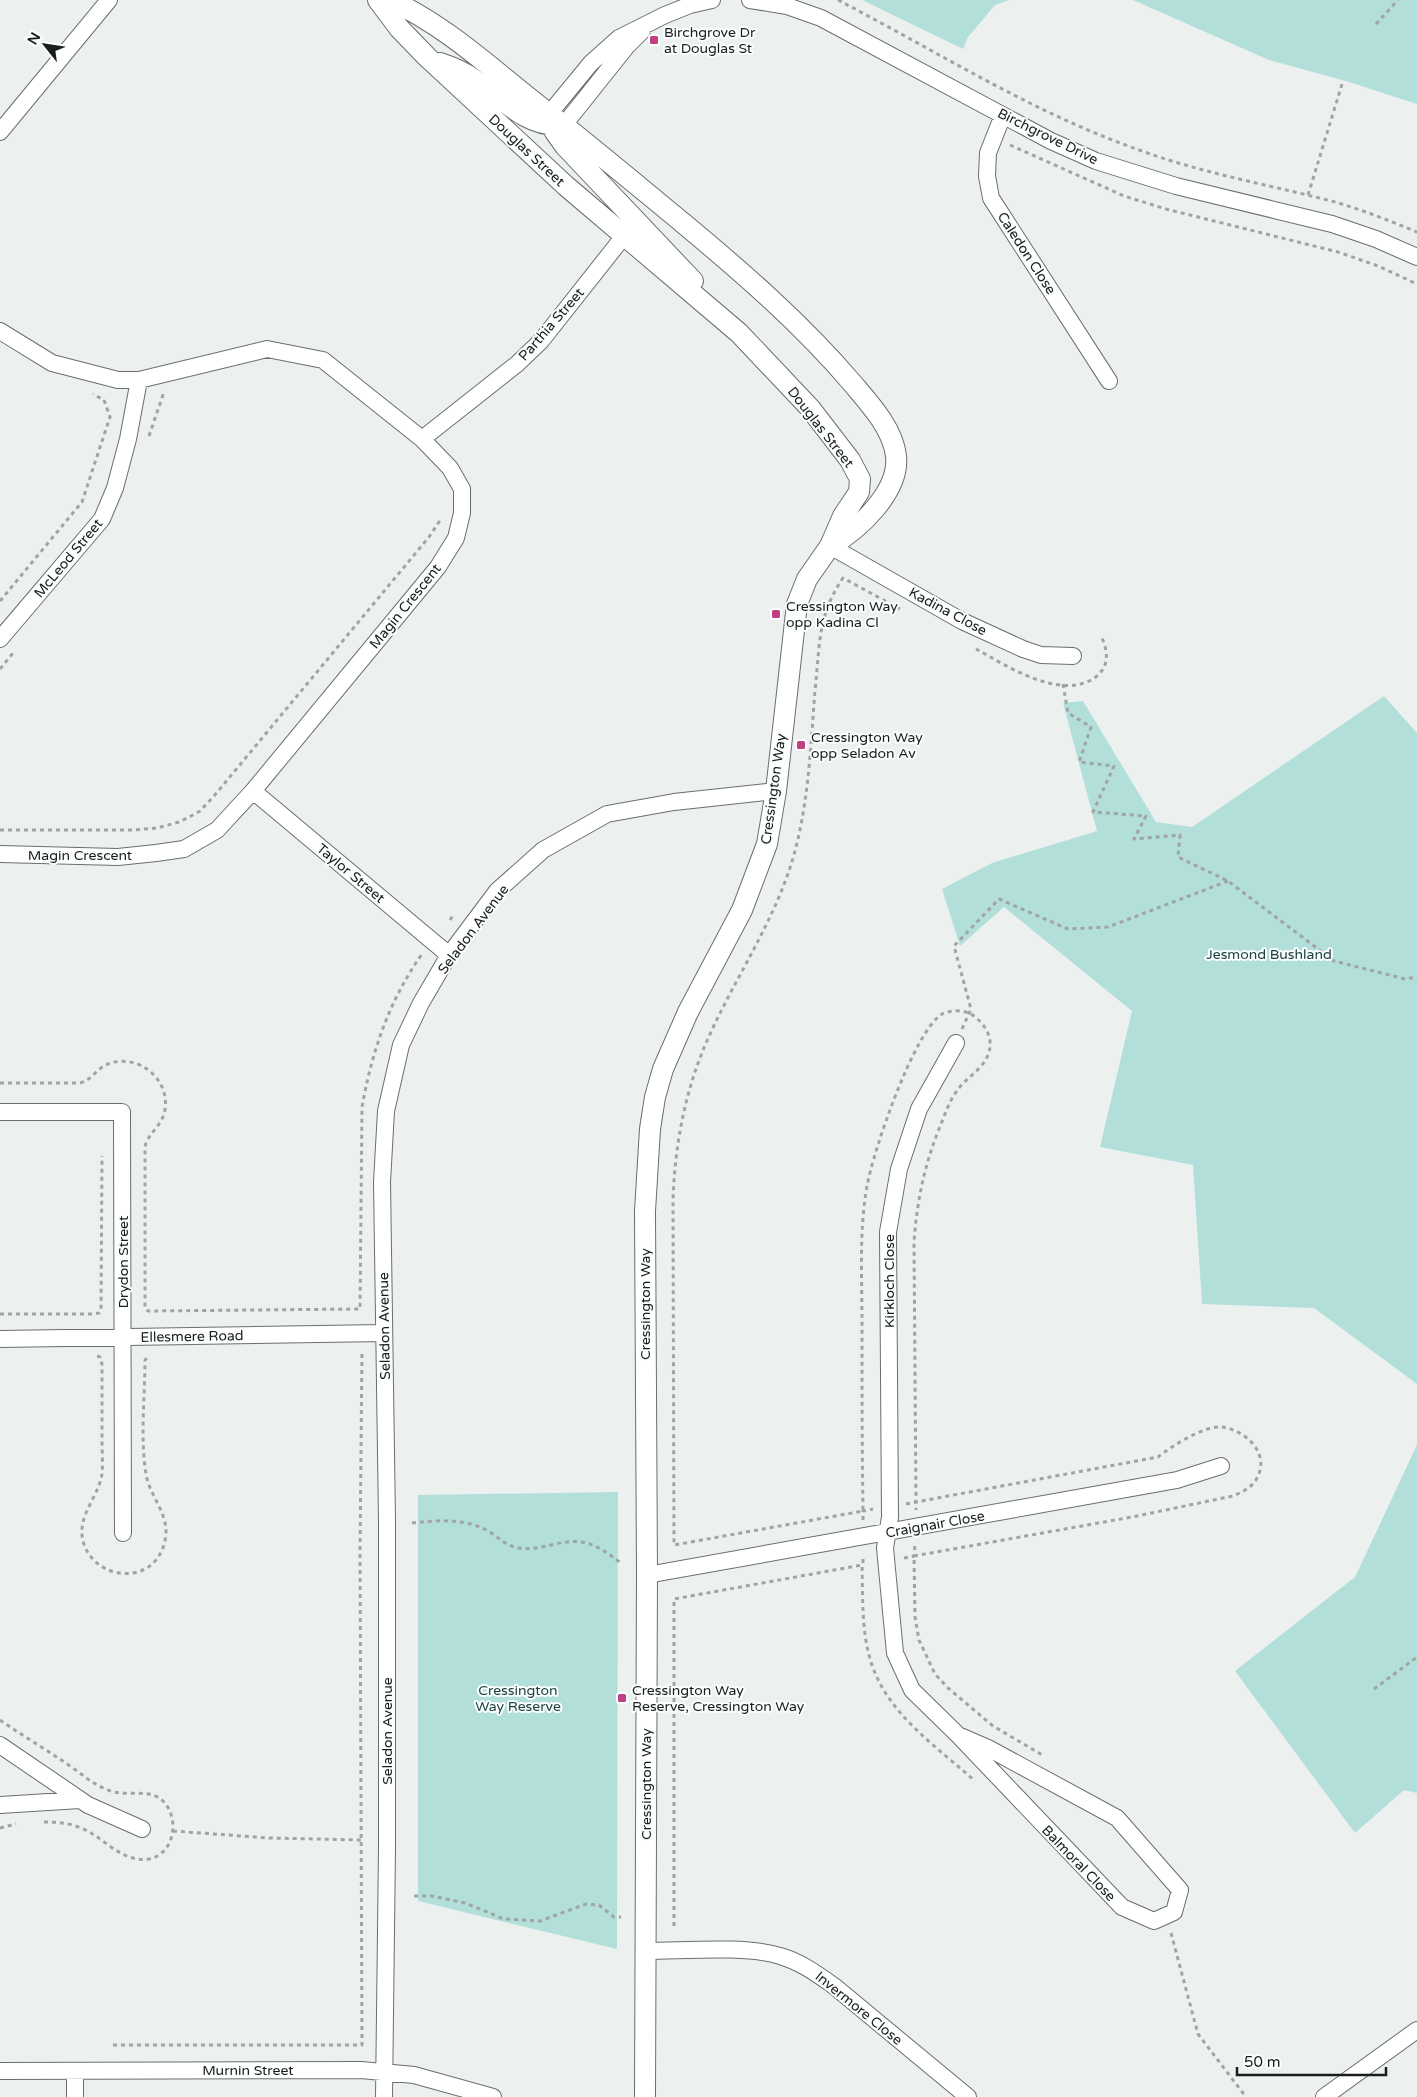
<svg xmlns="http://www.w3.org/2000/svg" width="1417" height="2097" font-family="'Varela Round',sans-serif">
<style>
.green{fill:#b2dfda}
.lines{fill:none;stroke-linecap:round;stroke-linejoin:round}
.minor-casing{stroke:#6a6e6d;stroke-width:18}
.tertiary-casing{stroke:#6a6e6d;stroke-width:22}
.path{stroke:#a0a4a3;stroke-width:3;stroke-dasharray:4 4;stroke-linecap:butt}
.minor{stroke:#fff;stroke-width:16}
.tertiary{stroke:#fff;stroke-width:20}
.poi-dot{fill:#c33f83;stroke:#fafefe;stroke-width:2}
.labels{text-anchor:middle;stroke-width:4;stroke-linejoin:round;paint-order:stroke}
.poi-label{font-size:14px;fill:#1b1c1c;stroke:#fafefe;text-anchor:start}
.street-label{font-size:14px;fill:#1b1c1c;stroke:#fafefe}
.park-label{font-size:14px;fill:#1e423f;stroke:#fafefe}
</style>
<rect width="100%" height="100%" fill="#ecf1f0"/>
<path class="green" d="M862,0H1009L995,5L968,37L963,49Z
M1133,0H1417V104L1349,82L1269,60Z
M1384,696L1417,733V1384L1314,1308L1202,1304L1193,1165L1100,1147L1132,1011L1004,907L960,946L942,889L992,863L1097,831L1063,703L1083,701L1156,822L1192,827Z
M1417,1445V1793L1404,1790L1355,1833L1235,1671L1355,1577Z
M618,1492L617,1949L418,1901V1495Z"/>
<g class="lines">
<defs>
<path id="minor" d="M750,0L787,6L821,18L1051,141L1096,161L1176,186L1332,224L1376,239L1417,257
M549,114L591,63L619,38L665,15L690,5L712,0
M1003,115L988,153L987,176L991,198L1109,381
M564,125L627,46L642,31
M0,132L109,0
M0,331L52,363L118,380H139L267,349L323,360L422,439L450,468L462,489V513L456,538L438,567L253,791L217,830L184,849L156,853L118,857L0,854
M422,439L517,364L541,341L624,236
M830,546L962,621L1023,649L1041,655L1073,656
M0,639L102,519L115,488L128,439L139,380
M253,791L449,955
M956,1043L919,1109L899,1169L888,1232L890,1517L885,1548L895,1653L912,1690L958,1735L1122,1907L1154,1921L1174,1912L1180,1890L1117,1818L988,1748L958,1735
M0,1112H122L123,1533
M0,1339L384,1333
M647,1575L1177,1480L1221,1466
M0,1745L88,1805L142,1829
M0,1805L80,1800
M646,1951C683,1951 746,1945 780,1956C801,1962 817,1974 834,1986L968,2097
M0,2071L361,2070L414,2075L493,2097
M75,2097V2071
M384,2097L387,1848V1520L382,1182L386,1111L401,1045L421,1003L449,955L497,891L543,850L607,814L674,802L776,791
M1324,2097L1417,2030"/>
<path id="tertiary" d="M378,0L399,28L427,57L566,186L739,333L810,408L850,460L860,479L859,492L843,516L830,546L807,579L797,604L776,791L767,844L742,910L688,1012L663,1069L655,1097L650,1129L645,1211L647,1575L645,2097
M390,0C449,27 497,74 548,113C594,149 638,186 683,223C743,273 802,324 853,384C870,404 893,429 896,456C900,492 858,530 830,546
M440,63C452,67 464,72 475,80C501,97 525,126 559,125
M549,115L555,132L565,146L693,281"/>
</defs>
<use href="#minor" class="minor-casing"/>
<use href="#tertiary" class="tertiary-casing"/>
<path class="path" d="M838,0C938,52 1035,114 1142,151C1205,174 1271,185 1335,202C1363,210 1390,221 1417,232
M1376,24L1398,0
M1010,145L1124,196L1166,209L1338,252L1378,266L1417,284
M1308,195L1343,81
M149,436L164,392
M0,601L82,502L110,417L104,400L93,394
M900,609L843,578C817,616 820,646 815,690C811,741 809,794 797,843C781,911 740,969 711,1032C686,1085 675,1142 673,1200L674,1545L863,1511C862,1448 862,1385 862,1322C862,1277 859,1230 867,1186C873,1152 914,1031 942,1014C950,1010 961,1010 969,1013C979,1018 989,1030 990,1041C992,1066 967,1075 956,1092C948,1104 944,1117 939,1129C924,1167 917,1201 914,1242L916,1502L1158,1457C1172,1446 1203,1426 1221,1427C1244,1429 1271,1453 1257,1478C1252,1488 1242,1492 1233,1496L1132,1517L914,1556L915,1617L919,1640L935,1674L948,1688L993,1726L1044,1756
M976,649C1007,666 1063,703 1097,676C1109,666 1108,651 1102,638
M0,669L14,652
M1063,684L1068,713L1091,727L1079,762L1114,766L1093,812L1146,816L1134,839L1180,835L1178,857L1228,881L1334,961L1405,979L1417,977
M0,830H133L157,828L179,822L191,816L200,811L214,796L429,537L441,519
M450,920L454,914
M962,1029L971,1009L954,946L999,899L1068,929L1108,927L1228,881
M0,1083H80C92,1080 97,1068 108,1064C140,1052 173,1082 164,1114C160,1127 147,1135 145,1147V1308L148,1311L360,1309L362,1107C372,1051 389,1001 422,954
M0,1314H93L99,1313L101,1310L102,1156
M97,1356L100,1357L102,1364C102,1389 102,1414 102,1440C102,1451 103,1463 102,1474C99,1495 80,1513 82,1535C85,1568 126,1585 151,1565C161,1557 166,1543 166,1531C166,1511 149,1494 146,1474C140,1437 145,1397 145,1360L148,1357
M906,1504L916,1502V1510
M863,1520V1511L873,1509
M412,1523C438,1520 467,1518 490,1532C500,1539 508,1547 520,1548C531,1550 541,1547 551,1545C584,1537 594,1543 621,1563
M904,1558L914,1556L915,1545
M863,1559V1565
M1374,1689L1417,1657
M0,1720C23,1736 47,1750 70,1766C83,1775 94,1785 108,1790C126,1798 148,1787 163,1801C180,1818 175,1854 149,1859C121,1863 104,1837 81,1828C67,1822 55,1822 40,1822
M0,1828L16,1824
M173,1831L269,1838L362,1840
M414,1896H432L465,1903L504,1919L540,1921L586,1904L599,1905L614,1917H621
M674,1926V1599L862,1565C863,1598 861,1633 872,1665C889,1715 937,1747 975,1781
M1171,1933L1198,2034L1246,2097
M113,2045H362L360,1553L362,1351"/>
<use href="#minor" class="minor"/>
<use href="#tertiary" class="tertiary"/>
</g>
<g class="poi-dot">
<rect x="649" y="35" width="10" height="10" rx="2.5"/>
<rect x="771" y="609" width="10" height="10" rx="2.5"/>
<rect x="796" y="740" width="10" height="10" rx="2.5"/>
<rect x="617" y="1693" width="10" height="10" rx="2.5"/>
</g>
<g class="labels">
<g class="poi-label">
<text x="664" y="37">Birchgrove Dr<tspan x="664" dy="16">at Douglas St</tspan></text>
<text x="786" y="611">Cressington Way<tspan x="786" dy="16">opp Kadina Cl</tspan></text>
<text x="811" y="742">Cressington Way<tspan x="811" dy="16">opp Seladon Av</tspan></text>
<text x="632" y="1695">Cressington Way<tspan x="632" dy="16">Reserve, Cressington Way</tspan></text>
</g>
<g class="street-label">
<text transform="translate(1048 136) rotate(26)" y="5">Birchgrove Drive</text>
<text transform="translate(527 150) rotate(43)" y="5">Douglas Street</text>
<text transform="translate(1027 253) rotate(57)" y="5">Caledon Close</text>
<text transform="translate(551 324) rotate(-49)" y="5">Parthia Street</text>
<text transform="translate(821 427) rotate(52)" y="5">Douglas Street</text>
<text transform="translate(68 558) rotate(-50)" y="5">McLeod Street</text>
<text transform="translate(405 606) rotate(-51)" y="5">Magin Crescent</text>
<text transform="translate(948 611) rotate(28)" y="5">Kadina Close</text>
<text transform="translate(773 789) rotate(-82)" y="5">Cressington Way</text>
<text x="80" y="860">Magin Crescent</text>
<text transform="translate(351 873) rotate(40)" y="5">Taylor Street</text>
<text transform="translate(473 929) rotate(-53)" y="5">Seladon Avenue</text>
<text transform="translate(123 1262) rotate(-90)" y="5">Drydon Street</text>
<text transform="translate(889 1281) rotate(-90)" y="5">Kirkloch Close</text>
<text transform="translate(645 1304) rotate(-90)" y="5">Cressington Way</text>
<text transform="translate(384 1326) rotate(-91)" y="5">Seladon Avenue</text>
<text transform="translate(192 1336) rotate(-1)" y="5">Ellesmere Road</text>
<text transform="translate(935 1524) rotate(-10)" y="5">Craignair Close</text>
<text transform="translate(387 1731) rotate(-90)" y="5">Seladon Avenue</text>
<text transform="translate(646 1784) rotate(-90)" y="5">Cressington Way</text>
<text transform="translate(1079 1863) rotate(46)" y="5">Balmoral Close</text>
<text transform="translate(859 2008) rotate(39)" y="5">Invermore Close</text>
<text x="248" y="2075">Murnin Street</text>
</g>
<g class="park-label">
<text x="1269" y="959">Jesmond Bushland</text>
<text x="518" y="1695">Cressington<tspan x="518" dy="16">Way Reserve</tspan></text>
</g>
</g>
<g transform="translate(45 45) rotate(300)" stroke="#fafefe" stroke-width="4" paint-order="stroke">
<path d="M0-4L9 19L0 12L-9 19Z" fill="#1b1c1c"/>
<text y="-8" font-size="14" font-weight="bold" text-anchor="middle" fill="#1b1c1c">N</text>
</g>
<path d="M1237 2067v8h149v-8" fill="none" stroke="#1b1c1c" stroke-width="2.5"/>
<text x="1244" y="2067" font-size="15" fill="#1b1c1c" stroke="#fafefe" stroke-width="4" paint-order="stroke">50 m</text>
</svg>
